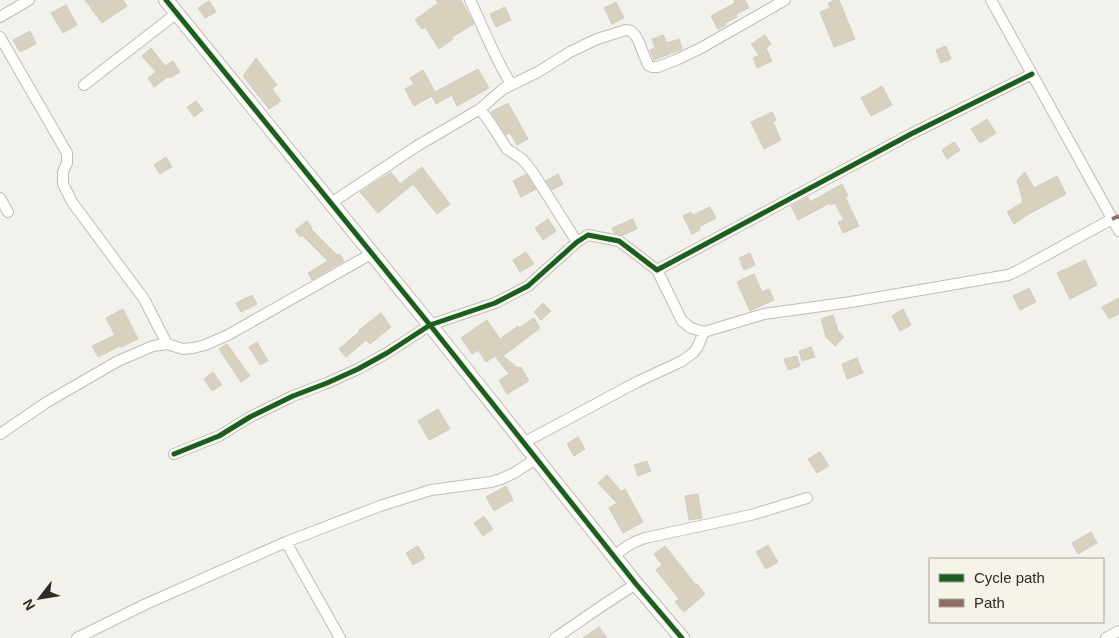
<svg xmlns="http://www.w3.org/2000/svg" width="1119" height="638" font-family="Arial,sans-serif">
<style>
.building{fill:#d8d1bd;stroke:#cecdc8}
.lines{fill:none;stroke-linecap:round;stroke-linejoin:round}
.minor-casing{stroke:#bebdb8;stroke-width:12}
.tertiary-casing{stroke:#bebdb8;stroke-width:16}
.minor{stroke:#fdfdfc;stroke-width:10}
.tertiary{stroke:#fdfdfc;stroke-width:14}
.quiet{stroke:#8d6e63;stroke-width:4;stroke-dasharray:8 4;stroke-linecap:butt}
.cycleway-casing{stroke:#f5f2e8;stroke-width:8}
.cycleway{stroke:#1b5e20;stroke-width:5}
</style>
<rect width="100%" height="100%" fill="#f2f1eb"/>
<path class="building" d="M85,0H123L127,6L102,23Z
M436,0H461L474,24L452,37L453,39L439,49L425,27L422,29L415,20L438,3Z
M734,0H745L749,8L736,14L737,17L725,23L726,25L718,29L711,16L735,3Z
M835,0H839L855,39L834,47L820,12L830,8L828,3Z
M209,1L216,12L205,18L198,8Z
M616,2L624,18L612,24L604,8Z
M66,5L77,25L63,33L51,13Z
M505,7L511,20L496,27L490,14Z
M30,31L36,44L20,52L13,40Z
M663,35L667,43L679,39L682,49L654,60L650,50L655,48L652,39Z
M765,35L771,44L766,48L772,61L757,68L753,58L759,55L751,44Z
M946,46L951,59L941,63L936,50Z
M151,48L165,66L173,61L180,72L170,78L169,76L154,87L148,78L156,72L142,56Z
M256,58L277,85L272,89L281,101L269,109L243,76Z
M478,69L489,88L457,106L452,95L436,104L432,96L414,106L405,89L414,84L410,78L423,70L435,92Z
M882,86L892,105L871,116L861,98Z
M196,101L203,110L194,117L187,107Z
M508,103L528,139L517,145L510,133L506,135L491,112Z
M772,112L776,120L773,122L781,140L764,149L751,122Z
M987,119L996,133L980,143L971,129Z
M954,142L960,150L947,159L942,150Z
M166,157L172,167L160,174L154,165Z
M422,167L450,204L437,214L413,184L378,213L360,192L391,172L400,184Z
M1025,172L1034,188L1057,176L1066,194L1029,214L1014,224L1007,212L1023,202L1017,180Z
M526,174L536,189L521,197L513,181Z
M558,174L563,184L552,190L546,181Z
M842,184L848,196L845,197L859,226L843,233L838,222L844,220L835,203L831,205L830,203L798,220L791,206L808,197L810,202Z
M710,207L716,218L699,227L700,230L692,234L683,216L691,212L693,215Z
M548,219L556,231L543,240L535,228Z
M633,219L637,229L623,235L614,233L612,228Z
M307,221L312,228L311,229L337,255L340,254L344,261L312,280L308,273L328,261L302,235L300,237L295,230Z
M526,252L534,264L520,272L513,260Z
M750,253L755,265L744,270L739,258Z
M1085,260L1097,285L1070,299L1057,273Z
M754,274L762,292L769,289L774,300L750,311L737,282Z
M1029,288L1036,302L1020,310L1013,296Z
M252,295L257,304L241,312L236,303Z
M1119,298V314L1109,319L1102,307Z
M543,303L551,311L541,320L534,312Z
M123,309L138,339L121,347L120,346L98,357L92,346L115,335L106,318Z
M903,309L911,325L900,331L892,316Z
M381,313L391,327L370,344L366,340L346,357L339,349L359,332V330Z
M833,315L838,331L844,337L835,346L826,337L821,319Z
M534,318L540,328L503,356L518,368L521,367L529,381L507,394L499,380L509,374L495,356L486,362L478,350L472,354L461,338L487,320L500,339L518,326L519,328Z
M257,342L268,361L260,365L249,347Z
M227,344L250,376L241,382L219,349Z
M811,347L815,357L802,361L799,351Z
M797,356L800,366L788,370L784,359Z
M857,358L863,373L847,379L842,364Z
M213,372L222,385L212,391L204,379Z
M438,409L450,429L429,440L418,421Z
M578,437L585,449L574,456L567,444Z
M820,452L829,466L817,473L808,459Z
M647,461L651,471L638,476L634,465Z
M607,475L621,491L625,489L643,522L623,533L609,508L617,503L598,483Z
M506,486L513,500L494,511L486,497Z
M698,494L702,518L689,520L685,496Z
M484,516L493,529L483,536L474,523Z
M1091,532L1097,543L1078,554L1072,543Z
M768,545L778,562L766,569L756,552Z
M418,546L425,558L413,565L406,553Z
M665,546L696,585L697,584L705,594L684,612L675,602L679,599L656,570L662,565L654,554Z
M599,627L607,638H583Z"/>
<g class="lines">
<defs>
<path id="minor" d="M470,0C484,29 494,57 511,84
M991,0L1119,231
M0,17L29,0
M0,37L67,153V163L63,172V184L72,202L144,299L167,344
M84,85L177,13
M480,109L491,124L507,149L522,159L532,171L577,242
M0,198L8,212
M331,203L417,146L480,109L503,89L538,72L570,52L597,39L626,30L631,31L635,35L638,40L648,65L652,67H658L676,60L701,48L785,0
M657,270L682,321L691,328L704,332L764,314L851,302L1008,275L1017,271L1112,219
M0,434L47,402L118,361L153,346L167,344L183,349L193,348L205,345L228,335L371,254
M523,443L637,382L682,361L693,353L697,348L704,332
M174,454L219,436L250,417L293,396L327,383L358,369L387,353L430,325L495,303L528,286L577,242L588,235L619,241L657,270L911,134L1032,74
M286,542L340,638
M614,556C624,548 632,542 645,538L751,515L807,498
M77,638L146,604L286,542L380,506L431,490L491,482L501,479L514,473L536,459
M555,638C582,620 608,601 636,584
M1106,638L1119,631"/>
<path id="tertiary" d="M166,0L430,325L636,584L682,638"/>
</defs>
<use href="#minor" class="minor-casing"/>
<use href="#tertiary" class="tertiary-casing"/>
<use href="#minor" class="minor"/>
<use href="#tertiary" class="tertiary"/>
<path class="quiet" d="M1112,219L1119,216"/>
<defs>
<path id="cycleway" d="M166,0L430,325L636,584L682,638
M174,454L219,436L250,417L293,396L327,383L358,369L387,353L430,325L495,303L528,286L577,242L588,235L619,241L657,270L911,134L1032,74"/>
</defs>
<use href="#cycleway" class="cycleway-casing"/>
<use href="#cycleway" class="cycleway"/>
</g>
<rect x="929" y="558" width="175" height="65" fill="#f5f2e8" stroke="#a5a39b"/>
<rect x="939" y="574" width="25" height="8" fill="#1b5e20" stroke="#a5a39b"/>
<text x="974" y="583" font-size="15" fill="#2d2c28">Cycle path</text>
<rect x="939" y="599" width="25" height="8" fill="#8d6e63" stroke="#a5a39b"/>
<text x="974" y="608" font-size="15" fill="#2d2c28">Path</text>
<g transform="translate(40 598) rotate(239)" stroke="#f5f2e8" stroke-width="4" paint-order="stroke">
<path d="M0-4L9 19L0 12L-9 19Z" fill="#2d2c28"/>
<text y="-8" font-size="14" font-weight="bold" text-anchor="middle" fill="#2d2c28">N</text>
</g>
</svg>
